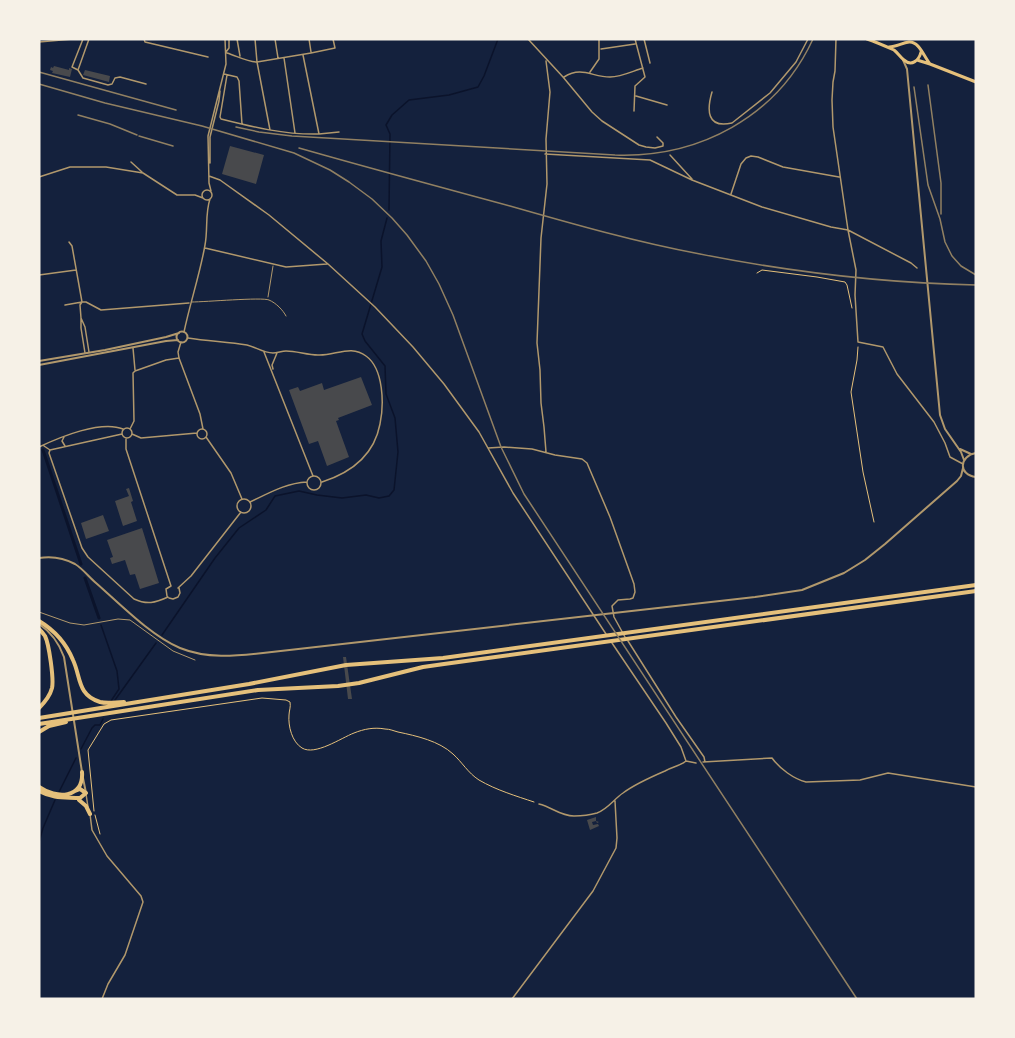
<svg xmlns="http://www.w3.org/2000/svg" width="1015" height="1038" font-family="'Source Sans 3',sans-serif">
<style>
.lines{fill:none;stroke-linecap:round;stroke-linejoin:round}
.stream{stroke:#0b132b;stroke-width:1.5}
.canal{stroke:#0b132b;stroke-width:3}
.building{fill:#48494c}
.path{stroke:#e5c07b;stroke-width:1}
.service{stroke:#b1986c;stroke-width:1}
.minor{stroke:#b1986c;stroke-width:1.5}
.tertiary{stroke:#b1986c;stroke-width:2}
.primary{stroke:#e5c07b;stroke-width:3}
.motorway{stroke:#e5c07b;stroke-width:4}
.rail{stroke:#918062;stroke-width:1.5}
</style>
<rect width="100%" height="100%" fill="#14213d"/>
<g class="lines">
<path class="stream" d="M389,210L390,134L386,125L392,115L409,100L449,95L478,87L484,76L498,39
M101,625L117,671L119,689L111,701
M162,635L215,558L239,528L266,510L275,496L299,491L317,495L342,498L366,495L379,498L389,496L394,490L398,452L395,418L386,394L385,366L365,341L362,334L382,267L381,241L387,218
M115,700L156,643
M81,749L92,728L95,725H100L103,719
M59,792L76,758
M39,842L43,828L55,800"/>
<path class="canal" d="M43,450L81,564
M85,578L99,618"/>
</g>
<path class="building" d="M54,66L69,70V68L72,69L70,77L52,73L53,71L50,70L51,67L53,68Z
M85,70L110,76L109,82L83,75Z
M230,146L264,155L256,184L222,174Z
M361,377L372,405L338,418L339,420L336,421L349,457L327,466L318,441L309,444L289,390L298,387L300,391L322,383L324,390Z
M129,488L133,501L131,502L137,521L123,526L115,501L129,496L126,489Z
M103,515L109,531L86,539L81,523Z
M142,528L159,583L140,589L135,574L130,575L125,560L112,564L110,558L113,557L107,540Z
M343,657H346L352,699H348Z
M596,817V821L599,822L597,823L596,821L592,822L593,825L598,824L599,826L590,830L587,820Z"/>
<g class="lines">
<path class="path" d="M757,273L762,270L817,277L845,282L847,285L852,308
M858,347L857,360L851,392L863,472L874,522
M94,811L88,750L104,724L111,720L262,698L286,700L290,702C291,707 289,711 289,715C288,726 292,742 302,748C315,756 341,738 354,733C364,729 374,727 385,729C390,729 394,731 398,732C417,736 439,741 453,754C462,762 468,773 479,780C496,790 516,796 534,802
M95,815L100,834"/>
<path class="service" d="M268,297L273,266
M192,302C205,302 262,297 269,300C276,303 283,310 286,316
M39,612L70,623L84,625L118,619L130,620L173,651L195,660"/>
<path class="minor" d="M83,39L72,67L78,70L89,39
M144,39L145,42L208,57
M237,39L240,56
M255,39L257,62L270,130
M275,39L278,58
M309,39L311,52
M528,39L563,77L592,112L602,121L639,145L646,147L655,148L663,146V143L657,137
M644,39L650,63
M836,39L835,71L833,82L832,100L833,127L848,230L856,270L855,295L858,342L883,347L897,374L934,422L945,443L950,457L963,464
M39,42L73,39
M601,49L635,44
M226,52L229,48V39
M227,53C237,56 247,62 257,62L311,53L335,48L333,39
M303,55L319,134L339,132
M284,58L295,133
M78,70L83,78L108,85L112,84L115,78L120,77L146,84
M590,72L599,59V39
M224,74L237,77L239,81L242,124
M227,75L220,117L221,119C253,127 285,135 319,134
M564,77C582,66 592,77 610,77C621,77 633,71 643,68
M712,92C707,109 706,129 732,123L770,93L796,62L808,39
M636,96L667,105
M634,111L635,86L645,77L635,39
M545,154L650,160L692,180L762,207L831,227L848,230L911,263L917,268
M670,155L692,179
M131,162L142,172
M210,163V137L219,101L220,91
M209,176L220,180L269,215L328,264L375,307L413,347L444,384L479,432L513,493L606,634
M39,177L70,167H106L143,173L177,195H195L203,198
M202 195a5 5 0 1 1 10 0a5 5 0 1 1-10 0Z
M211,191L209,183L208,136L226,64L225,39
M731,194L741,164L746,158L751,156L758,157L783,167L839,177
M69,242L72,246L82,302L80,305L81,318
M205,248L286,267L327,264
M39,275L76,270
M65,305L82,302H86L101,310L189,303
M184,332C190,303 200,274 205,245C208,230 205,213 210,199
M188,338C207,341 227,342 247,345C256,347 263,353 273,353C277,353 282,351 286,351C297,351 307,355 318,355C335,356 351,344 366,356C384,369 384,405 380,424C374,456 350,473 322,482
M181,342L178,352L179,358L200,414L203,429
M133,348L135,370
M264,352L313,476
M85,353L81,328V318L85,327L89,352
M273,369L272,365L277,353
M122 433a5 5 0 1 1 10 0a5 5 0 1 1-10 0Z
M130,429L134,421L133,373L135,371L166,360L179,358
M197 434a5 5 0 1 1 10 0a5 5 0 1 1-10 0Z
M132,434L141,438L197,433
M64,437L62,441L65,446
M206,437L231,473L242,499
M126,438V449L171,586
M44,446L50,450L122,434
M39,447C60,437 101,420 123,429
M488,448L504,447L532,449L555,455L582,459L587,463L610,517L634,584L635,592L633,598L630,599L618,600L612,606L614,617L625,637
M50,450L49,453L82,548L88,557L134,599C147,605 155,603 168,597
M546,452L544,427L541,403L540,370L537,343L541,238L547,184L546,139L550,92L546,61
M307 483a7 7 0 1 1 14 0a7 7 0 1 1-14 0Z
M237 506a7 7 0 1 1 14 0a7 7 0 1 1-14 0Z
M250,502C269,493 286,483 307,482
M178,588L191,576L241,512
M167,596L166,589L171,586
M169,598L173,599L178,597L180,593L179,588
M628,641L676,717L704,757L705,762
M612,643L666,723L681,747L686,761
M703,762L772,758C780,769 794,779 806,782L860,780L888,773L976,787
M86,794L88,807
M539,804C552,807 560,816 574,816C582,816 590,815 597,813C608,809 614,799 623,793C635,784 651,777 665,771C672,767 680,766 686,761L696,763
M90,814L92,830L107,856L141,896L143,902L125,955L108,984L102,999
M512,999L593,891L616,848L617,838L615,801"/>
<path class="tertiary" d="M903,60L907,69L940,415L945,429L961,452L964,460
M176.5 337a5.5 5.5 0 1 1 11 0a5.5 5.5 0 1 1-11 0Z
M39,361L105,350L166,337L179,333
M39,365L166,341L178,340
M960,449L971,454
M976,453C959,456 958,475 976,477
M39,558C51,556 64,558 75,564C83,569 89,577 96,583C120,604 151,636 180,648C207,659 235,656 263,653L755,597L802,590L844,573L865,560L885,544L957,481L961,476L963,468
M39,624C51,632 59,643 64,657L82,772
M83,778L86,793"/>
<path class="primary" d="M867,39C876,42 885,46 894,50C898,53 900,57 904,60C912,67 919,60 921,52
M889,47C896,47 902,43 909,42C919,41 924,57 930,64
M917,60L930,64L976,82"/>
<path class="motorway" d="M39,621C54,630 66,643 73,660C81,677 77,695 100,702C108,704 116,702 124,702
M39,629C42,632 43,633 45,636C49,644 54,679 52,688C50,696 45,702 39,708
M39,718L249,684L346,665L443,658L976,585
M39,724L258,690L338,686L359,683L423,667L444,664L976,591
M39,732L49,726L66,722
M39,787C56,799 84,799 82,772
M39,791C54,799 64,797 80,798L86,793L80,789L75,791
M79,800L86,806L90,814"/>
<path class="rail" d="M39,72L176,110
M39,84L105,103L202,126L294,153L330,170L349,182L372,199L392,218L407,235L426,261L439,284L453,315L501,447L524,494L857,999
M928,85L941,183V214
M914,87L928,185L940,219L945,242L952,256L961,266L976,275
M78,115L110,124L137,135
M236,127L259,132L292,136L615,155C699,158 777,117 813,39
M139,136L173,146
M299,148C369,168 440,187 510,206C573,224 636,242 700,254C791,272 884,283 976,285"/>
</g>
<rect width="1015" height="1038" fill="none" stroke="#f6f1e7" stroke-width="81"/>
</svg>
